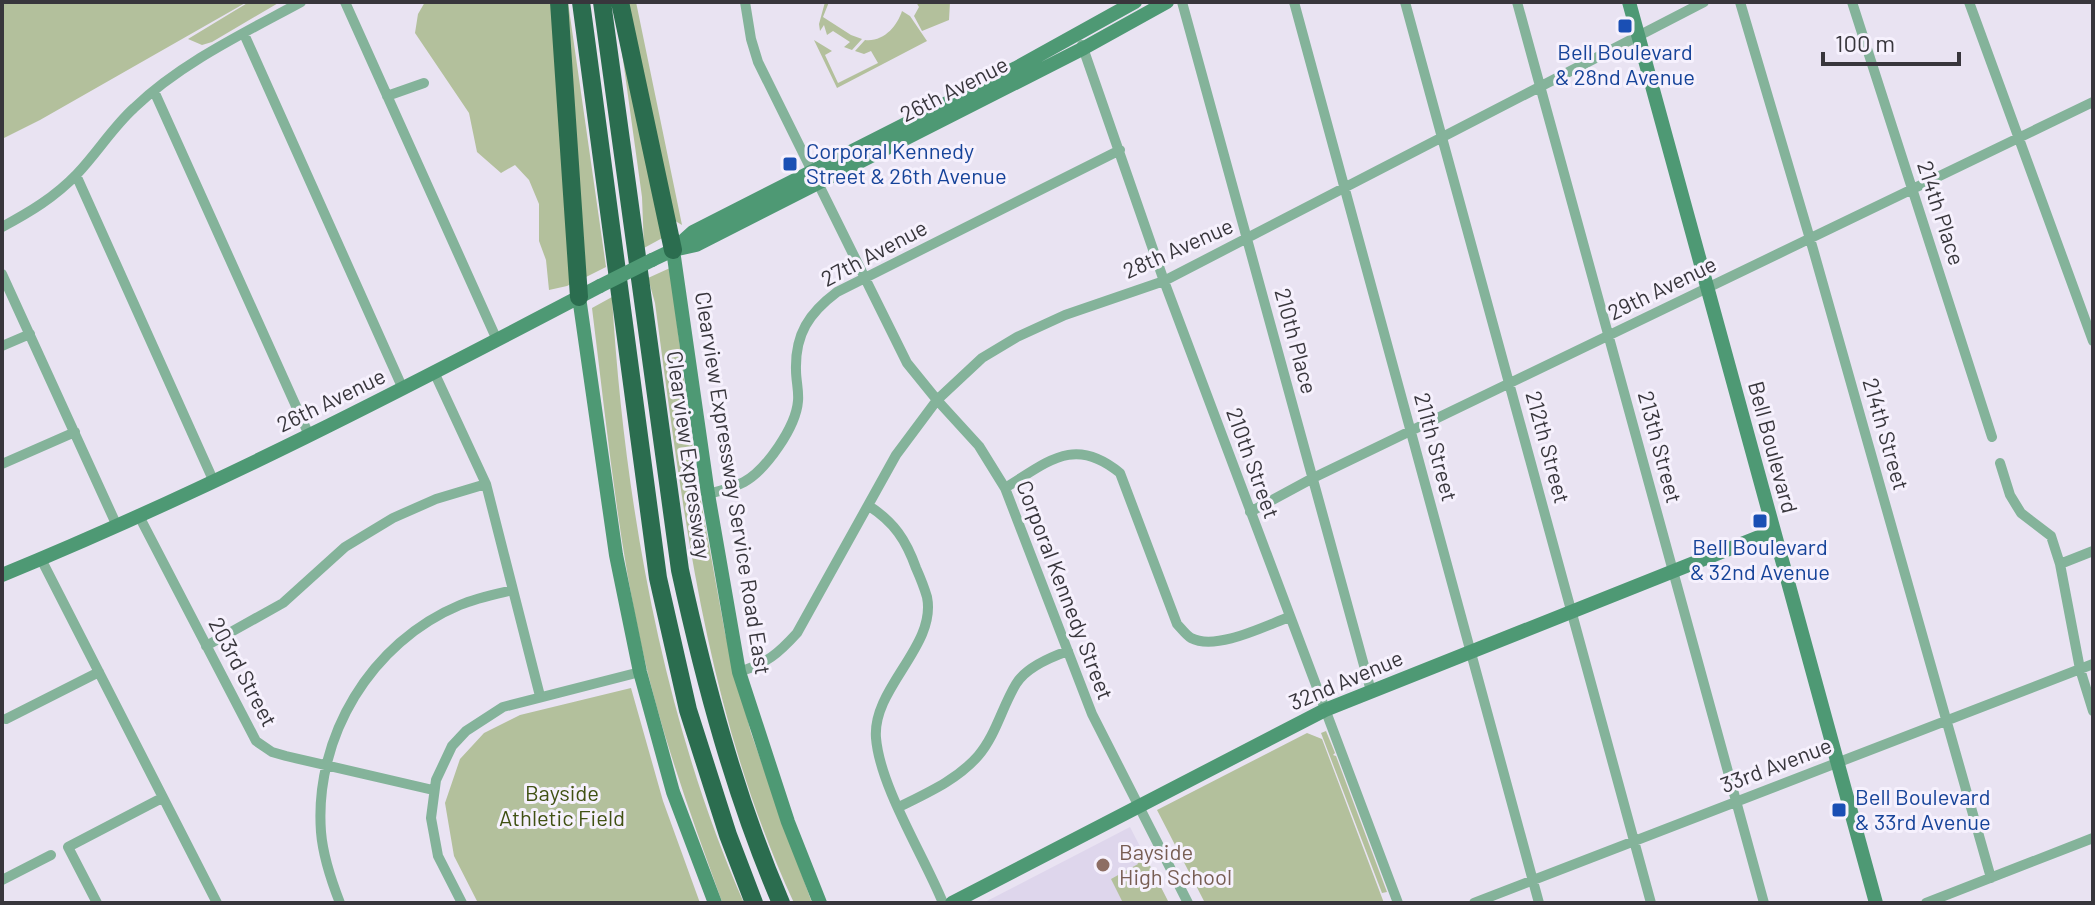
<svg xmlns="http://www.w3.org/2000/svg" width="2095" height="905" font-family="Barlow,sans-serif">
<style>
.built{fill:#ded6ec}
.green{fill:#b3c09c}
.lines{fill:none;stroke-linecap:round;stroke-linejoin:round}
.street{stroke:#84b39a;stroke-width:10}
.secondary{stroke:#4e9974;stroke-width:14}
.highway{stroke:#2b6d4f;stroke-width:18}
.secondary-bridge{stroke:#4e9974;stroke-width:14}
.transit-dot{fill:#1a4fb4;stroke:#f6f1fd;stroke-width:3}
.education-dot{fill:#8d6e63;stroke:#f6f1fd;stroke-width:3}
.labels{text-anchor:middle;stroke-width:6;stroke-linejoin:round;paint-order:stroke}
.transit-label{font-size:22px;fill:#164399;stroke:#f6f1fd}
.street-label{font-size:22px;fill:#38363c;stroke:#f6f1fd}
.park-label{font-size:22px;fill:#405113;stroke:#f6f1fd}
.education-label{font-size:22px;fill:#785e54;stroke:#f6f1fd;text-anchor:start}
</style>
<rect width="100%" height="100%" fill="#e9e3f2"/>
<path class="built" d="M1130,827L1169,903H983Z"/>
<path class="green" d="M2,2H247L40,120L2,139Z
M249,2H280L212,42L202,45L188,39Z
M425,2H555L576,281L567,286L549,290L546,260L539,241V204L529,180L515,165L501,173L477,152L469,113L415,33L418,14Z
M568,2L606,267L586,277L568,20Z
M615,2L666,236L644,248L642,197Z
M626,2H636L682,225L672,219Z
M825,2H829L823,17L851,35L862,39L852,50L844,47L850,42L833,31L827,35L824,25L820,31L819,24Z
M916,2H950L949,20L922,31L914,16L919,7Z
M902,11L910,16L927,41L837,88L814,40L832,51L825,55L838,83L878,63L871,51L864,54L855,51L865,40C884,42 897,26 902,11Z
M670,268L696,474L725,633L751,733L812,903H794C705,711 683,510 655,303L648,278Z
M612,297C624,498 662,718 744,903H723L721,899C691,816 660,731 641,644C617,534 606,420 592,308Z
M631,688L663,801L700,903H478L454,856L445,803L460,759L484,733L520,715Z
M1326,731L1335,753L1333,755L1336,756L1387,892L1382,893L1321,733Z
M1307,733L1322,739L1384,903H1205L1157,810Z
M1142,850L1169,903H1123L1111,879L1138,864L1133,854Z"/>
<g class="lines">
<path class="street" d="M345,2L497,340
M745,2L751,39L758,62L907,363L937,400L979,446L1005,488L1092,714L1188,903
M1182,2L1371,691
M1294,2L1539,903
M1405,2L1651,903
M1517,2L1764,903
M1740,2L1813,249L1991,878
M1852,2L1992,437
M1969,2L2093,341
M244,34L403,389
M1082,45L1164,281L1398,903
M154,91L309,435
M387,96L424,83
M76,175L214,482
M2,227C30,212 55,197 77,174C97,153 113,127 134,108C181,63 244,33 301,2
M2,274L117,526
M2,346L30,334
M434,372L486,484L540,696
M2000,463L2010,495L2021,513L2051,536L2060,564L2080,669L2093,711
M2,464L75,432
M1005,488C1048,462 1074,435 1120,473L1177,624C1181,628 1186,635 1191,638C1216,651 1265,626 1289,617
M708,494C720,491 733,488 744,482C766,470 796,427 798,401C799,391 796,381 796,370C795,334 809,313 837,292L1120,150
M869,506C894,522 906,540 916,568C920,577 924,587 927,597C937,646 872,688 876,738C880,787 924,856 943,903
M1250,512L1313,478L2093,102
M139,516L256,741L272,752L286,756L433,790
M41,559L217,903
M2060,564L2093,551
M206,646L283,603L345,547L393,518L436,499L486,484
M739,672C767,663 778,654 797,633L896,455L937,400L982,358L1017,337L1065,315L1164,281L1704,2
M6,719L99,672
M899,807C927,793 957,780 978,756C996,735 1002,707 1016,684C1026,667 1051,657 1068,651
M2,880L51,855
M97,903L68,847L162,798
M340,903C331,880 323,857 321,832C314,737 371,642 460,605C476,598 496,594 513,590
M462,903L438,856L431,818L436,780L452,746L466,731L503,707L640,672
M1474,903L2093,664
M1926,903L2093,838"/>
<path class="secondary" d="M1629,2L1876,903
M673,250L708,494L739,672L788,822L820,903
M673,250L693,232L1016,68L1135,2
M652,260L673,250L696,245L1084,48L1167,2
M579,297L616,555L640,672L673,792L715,903
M2,575C207,491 404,389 600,286
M952,903L1325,710L1774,531"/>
<path class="highway" d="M559,2L579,297
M581,2L658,578L688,710L728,835L754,903
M602,2L680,570C705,684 735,796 781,903
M620,2L673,250"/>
<path class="secondary-bridge" d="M600,286L652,260"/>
</g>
<g class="transit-dot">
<rect x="1617" y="18" width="16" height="16" rx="4"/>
<rect x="782" y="156" width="16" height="16" rx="4"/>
<rect x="1752" y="513" width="16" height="16" rx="4"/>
<rect x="1831" y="802" width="16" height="16" rx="4"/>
</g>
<circle class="education-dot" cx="1103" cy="865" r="8"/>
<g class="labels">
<g class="transit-label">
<text x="1625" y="60">Bell Boulevard<tspan x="1625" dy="25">&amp; 28nd Avenue</tspan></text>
<text x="806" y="159" text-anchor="start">Corporal Kennedy<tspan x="806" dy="25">Street &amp; 26th Avenue</tspan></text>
<text x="1760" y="555">Bell Boulevard<tspan x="1760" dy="25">&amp; 32nd Avenue</tspan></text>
<text x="1855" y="805" text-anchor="start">Bell Boulevard<tspan x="1855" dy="25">&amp; 33rd Avenue</tspan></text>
</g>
<g class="street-label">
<text transform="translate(954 89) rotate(-27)" y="8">26th Avenue</text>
<text transform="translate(1941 213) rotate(72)" y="8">214th Place</text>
<text transform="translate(1178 248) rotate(-24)" y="8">28th Avenue</text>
<text transform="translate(874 253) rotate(-28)" y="8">27th Avenue</text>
<text transform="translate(1662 288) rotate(-26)" y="8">29th Avenue</text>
<text transform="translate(1296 341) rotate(75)" y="8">210th Place</text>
<text transform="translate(331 400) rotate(-26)" y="8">26th Avenue</text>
<text transform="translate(1886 434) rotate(74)" y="8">214th Street</text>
<text transform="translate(1436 447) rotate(75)" y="8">211th Street</text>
<text transform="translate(1548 447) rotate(75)" y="8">212th Street</text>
<text transform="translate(1660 447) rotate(75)" y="8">213th Street</text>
<text transform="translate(1773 447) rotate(75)" y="8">Bell Boulevard</text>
<text transform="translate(689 455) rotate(82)" y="8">Clearview Expressway</text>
<text transform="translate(1253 463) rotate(70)" y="8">210th Street</text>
<text transform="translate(733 483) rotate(81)" y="8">Clearview Expressway Service Road East</text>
<text transform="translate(1065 590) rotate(69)" y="8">Corporal Kennedy Street</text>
<text transform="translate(243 672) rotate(62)" y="8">203rd Street</text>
<text transform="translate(1346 680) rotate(-23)" y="8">32nd Avenue</text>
<text transform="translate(1776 765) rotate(-21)" y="8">33rd Avenue</text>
</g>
<g class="park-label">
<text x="562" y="801">Bayside<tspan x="562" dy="25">Athletic Field</tspan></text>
</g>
<g class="education-label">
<text x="1119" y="860">Bayside<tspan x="1119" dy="25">High School</tspan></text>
</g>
</g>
<rect width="2095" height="905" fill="none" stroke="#38363c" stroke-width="8"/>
<path d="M1823 52v12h136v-12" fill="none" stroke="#38363c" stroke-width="4"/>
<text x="1835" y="52" font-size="24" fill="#38363c" stroke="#f6f1fd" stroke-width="6" paint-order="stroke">100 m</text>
</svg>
